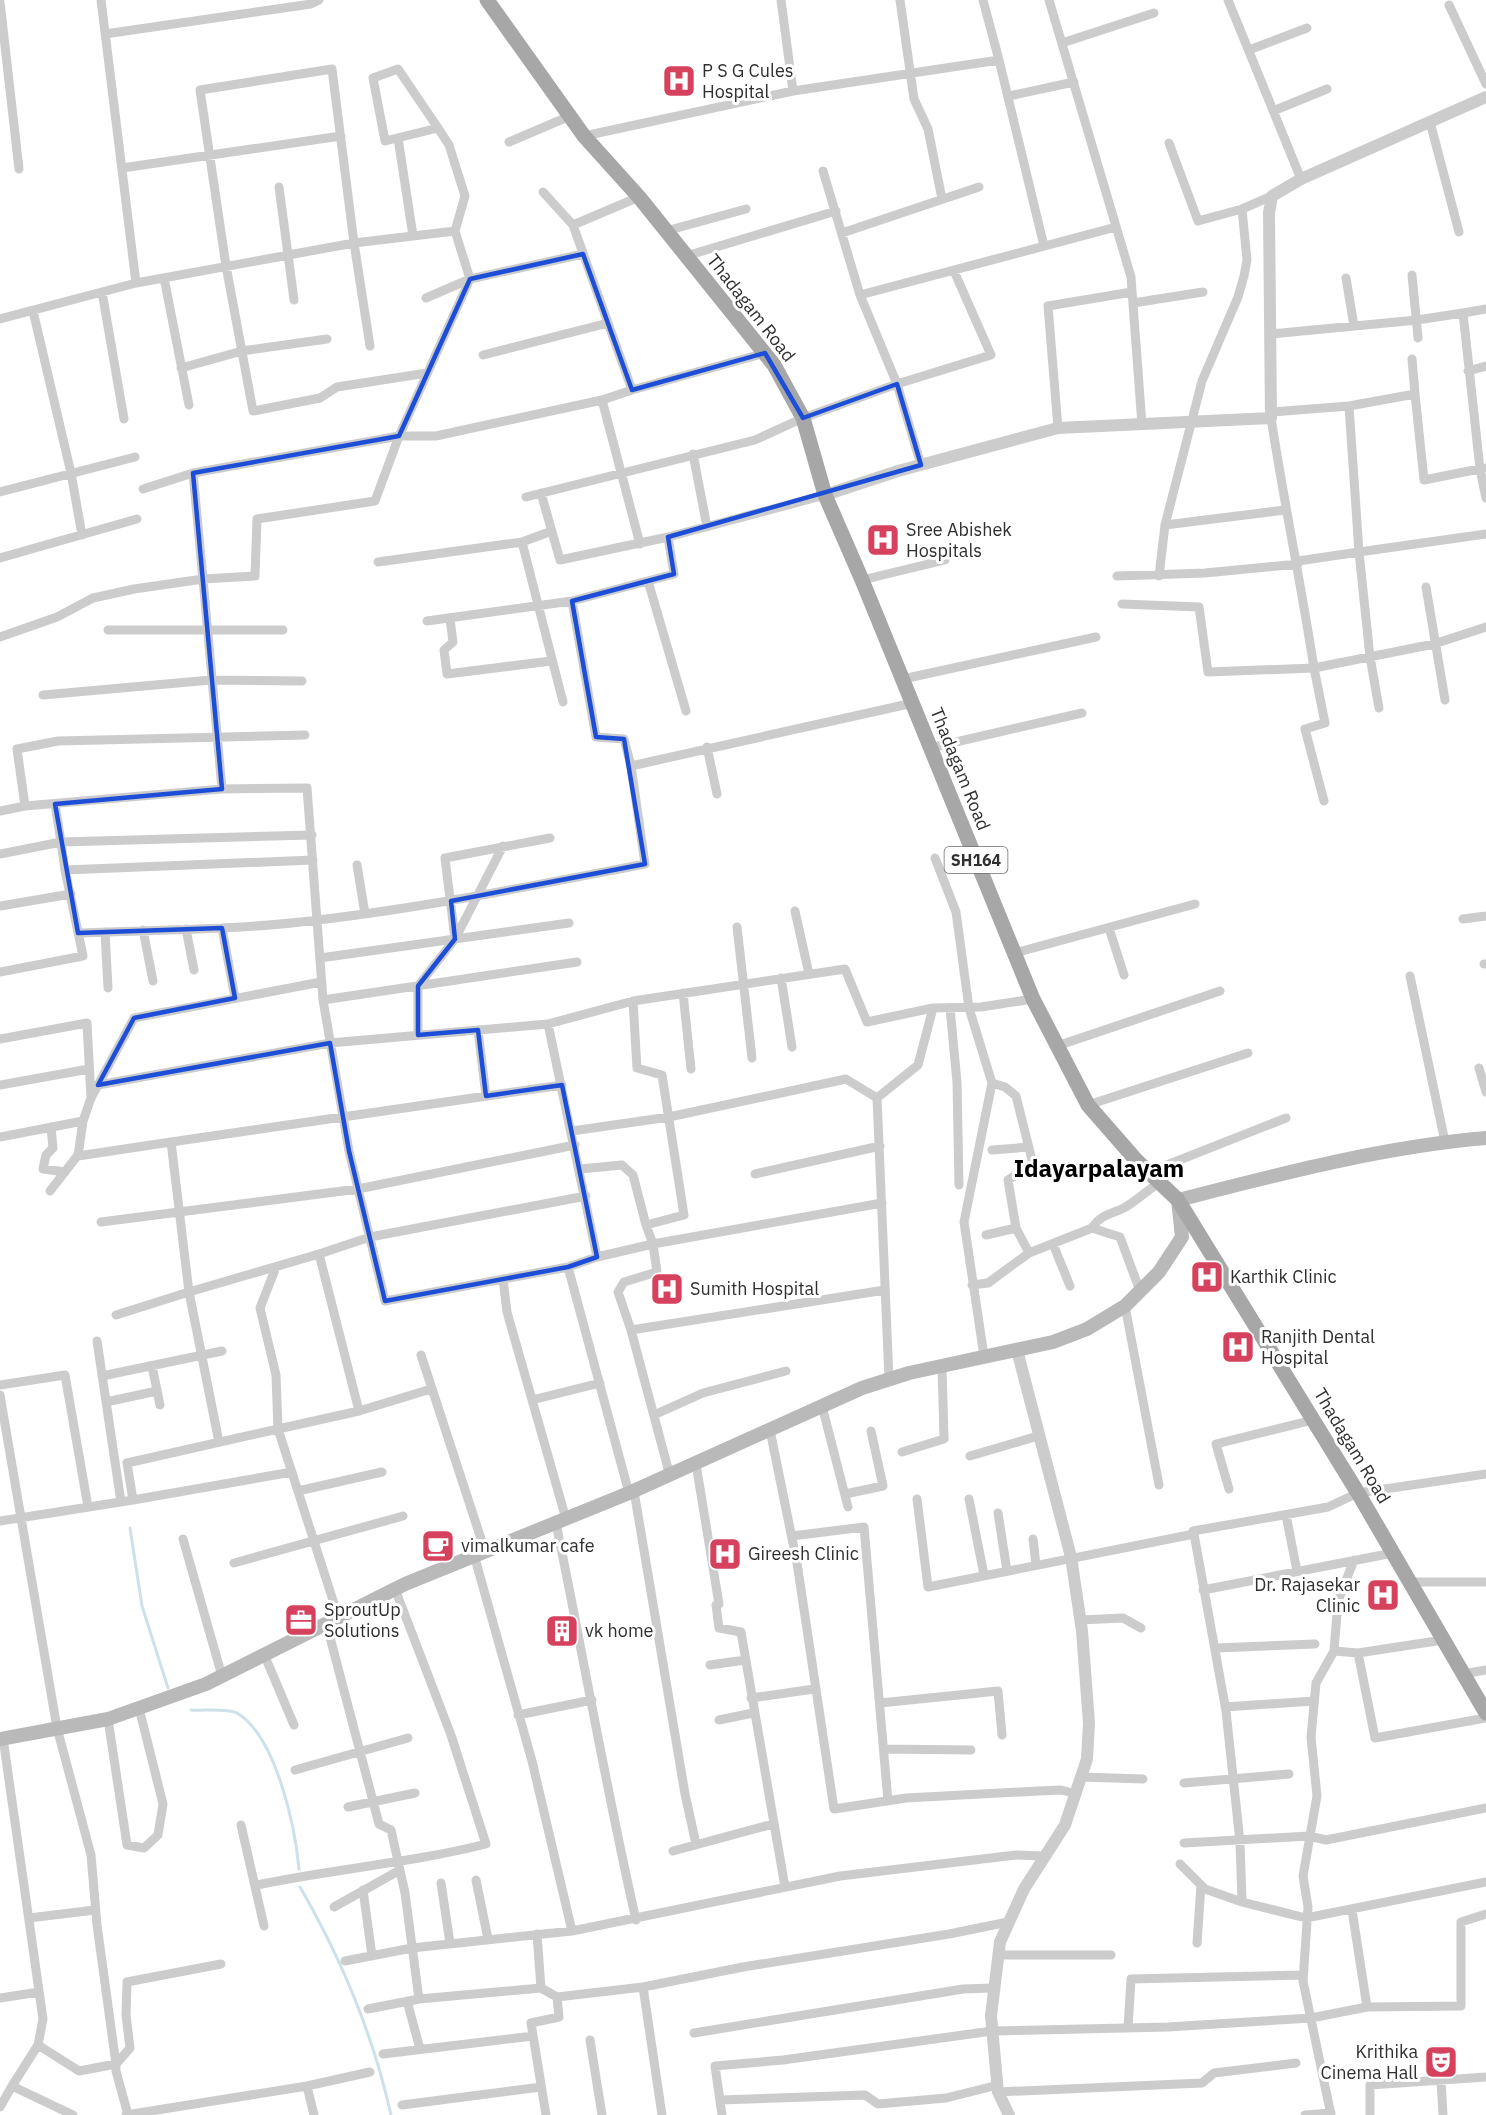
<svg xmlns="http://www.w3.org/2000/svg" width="1486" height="2115" font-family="'IBM Plex Sans',sans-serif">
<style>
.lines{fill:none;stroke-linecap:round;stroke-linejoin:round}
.stream{stroke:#cce1e9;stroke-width:3}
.minor{stroke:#ccc;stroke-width:9}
.tertiary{stroke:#ccc;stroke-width:12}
.secondary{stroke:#b9b9b9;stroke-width:14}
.primary{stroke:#a7a7a7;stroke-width:15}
.marked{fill:none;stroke:#1d4ed8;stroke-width:4.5;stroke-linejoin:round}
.labels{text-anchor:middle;stroke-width:6;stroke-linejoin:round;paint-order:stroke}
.shield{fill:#fff;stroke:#6d6d6d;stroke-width:1.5}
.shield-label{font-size:16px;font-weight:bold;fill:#2f2f2f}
.poi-label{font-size:18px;fill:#2f2f2f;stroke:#fff;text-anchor:start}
.street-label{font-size:18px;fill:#2f2f2f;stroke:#fff}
.district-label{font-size:24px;font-weight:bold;fill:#000;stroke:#fff}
</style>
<rect width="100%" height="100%" fill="#fff"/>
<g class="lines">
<path class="stream" d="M130,1528L142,1606L168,1688
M191,1710C203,1711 226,1708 237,1713C276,1736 295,1826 299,1869
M300,1887C341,1958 373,2034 391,2115"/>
<path class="minor" d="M101,0L136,283L354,243L370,346
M781,0L793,91
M900,0L914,99L928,129L942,199
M1049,0L1131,277L1142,425
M1228,0L1301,179
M0,2L19,169
M1449,5L1486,84
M105,34L311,4L319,0
M1062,43L1154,13
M1249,50L1307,28
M999,60L1044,246
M1009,96L1074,82
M1273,111L1327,89
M1430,122L1459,232
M438,128L398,69L373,78L385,141L438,128L449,145L465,196L455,231
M584,136L793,91L999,60L983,0
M398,138L413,236
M509,142L570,116
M1169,143L1198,221L1242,209L1272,196
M122,168L341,136
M823,171L860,295
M279,187L294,300
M543,192L573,225
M666,231L746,209
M842,233L979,187
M686,256L836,211
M1412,275L1418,338
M164,278L189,405
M1346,278L1354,326
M102,292L124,419
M426,298L470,279
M1133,303L1203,292
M33,311L71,473L82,535
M1463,313L1486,309
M0,319L136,283
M1271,334L1417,320L1463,313L1480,469L1486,498
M483,355L608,323
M1412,359L1415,394
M181,368L242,351L327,339
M1468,371L1486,366
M427,373L337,387L320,398L253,411L226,266L200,90L332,69L354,243L455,231L470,279L583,254
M632,390L765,353
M602,400L640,544
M1272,412L1349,406L1415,394L1424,480L1484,468
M1271,418C1284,502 1301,584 1314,668L1434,644L1486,627
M1058,428L1048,306L1132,292
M693,454L707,527
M921,465L897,384L991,355L954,271
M143,489L193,473
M0,492L135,457
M541,493L560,560L668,537
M526,497L755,440L803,418L897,384L860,295L1116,227
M1165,525L1285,510
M522,542L563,702
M0,558L137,519
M1298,561L1359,552L1349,406
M378,562L522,542L552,531
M1117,576L1205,573L1298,564
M1159,576L1165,525L1202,381L1238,297L1244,276L1247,260L1242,209
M862,580L945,560
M648,581L686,711
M1426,587L1445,700
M1122,604L1199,607L1208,672L1314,668L1325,723L1305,729L1324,801
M450,619L453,642L444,650L447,674L551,661
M427,621L572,601
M108,630H283
M0,637L57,617L93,598L134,589L203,579L193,473L399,436L470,279
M903,679L1096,637
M43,695L211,680L302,681
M1379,708L1370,657L1359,552L1486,534
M707,747L717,794
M930,748L1082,713
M631,766L913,703
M222,789L203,579L255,576L257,519L375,501L399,436H436L602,400L632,390L573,225L639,197
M55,804L61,842L312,835
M25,806L17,749L58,741L305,735
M0,811L25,806L222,789L307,788L323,1000L349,1151L385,1301L568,1267L629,1493
M0,854L61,842L65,870L313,860
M935,858L956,912L969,1008L992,1083L1005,1087L1016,1096L1033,1164L1008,1180L1016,1228L1029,1253
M357,865L365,914
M0,906L71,894
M795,911L809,974
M1463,919L1486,916
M737,927L752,1058
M222,928L235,998
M1109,928L1124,975
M186,929L194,970
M143,930L153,981
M105,932L108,988
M78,933C158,930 239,930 318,920C428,907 536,885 645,864L631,766L624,739L596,737L572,601L674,574L668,537L825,495
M455,939L445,858L550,838
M1015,953L1195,904
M320,958L569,923
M1484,964H1486
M0,972L83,956L65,870
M1410,976L1445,1142
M781,978L792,1047
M683,993L691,1069
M323,1000L577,962
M633,1001L845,969L867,1022L933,1008L981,1007L1033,999
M950,1008L957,1082L959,1185
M548,1024L633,1001L637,1068L662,1075L684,1215L646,1225L653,1244L597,1257
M478,1030L486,1096
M418,1035V986L455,939L503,846
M0,1039L87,1023L91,1098
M1057,1046L1220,991
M1479,1068L1486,1092
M0,1085L89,1069
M98,1085L330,1043L548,1024L597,1257L568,1267
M1088,1105L1248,1053
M83,1121L78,1156L171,1142
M51,1127L53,1148L46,1155L43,1169L65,1172
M572,1131L669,1117L846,1079L877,1098
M0,1137L83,1121L91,1098L134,1018L321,982
M992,1150L1029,1147
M580,1169L622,1165L633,1175L646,1225
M1149,1172L1286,1118
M755,1174L880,1146
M50,1191L78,1155
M101,1222L358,1189L575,1145
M1092,1228C1100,1215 1111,1214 1124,1208C1136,1201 1148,1190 1160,1182
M986,1235L1016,1228
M1053,1244L1070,1286
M503,1279L507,1312L566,1519
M972,1285L988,1283L1029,1253L1092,1228L1120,1237L1140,1291
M1125,1306L1159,1485
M116,1315L189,1292L171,1142L562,1085
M631,1330L618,1292L624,1282L657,1272L653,1244L882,1203
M97,1341L121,1502
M421,1355L485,1551
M984,1356L964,1222L992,1083
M152,1366L160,1405
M102,1376L222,1351
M889,1379L877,1098L918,1065L933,1008
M0,1385L65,1375L88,1507
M0,1395L57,1728L91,1855L97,1925L116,2064L79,2071L38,2045
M532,1400L600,1383
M106,1402L157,1391
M822,1406L848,1507
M359,1411L431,1389
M654,1415L703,1393L786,1371
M770,1430L797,1563L834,1809L906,1798L1039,1791L1061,1790L1077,1794
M219,1442L189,1292L319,1254
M902,1452L944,1439L942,1366
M970,1456L1038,1436
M696,1464L719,1604L716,1605L719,1628L741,1632L785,1887
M670,1476L631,1330L885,1290
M1229,1489L1216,1444L1313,1420
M298,1491L382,1472
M634,1491L685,1794L696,1844
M845,1494L883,1486L871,1431
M917,1499L928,1587L1194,1534L1226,1711L1240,1842L1242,1902L1306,1918L1486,1882
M969,1499L984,1575
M133,1500L292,1472
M998,1513L1007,1571
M1286,1515L1297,1571
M0,1521L133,1500L127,1463L278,1429L276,1375L260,1308L276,1267
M556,1523C583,1655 606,1788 636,1920
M1194,1534L1193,1531L1328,1507L1358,1493L1486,1474
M792,1536L864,1527L888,1801
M183,1539L222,1676
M1033,1539L1036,1565
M474,1555L532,1761L572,1931
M234,1563L403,1516
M1410,1582H1486
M1203,1590L1393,1553
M338,1616L278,1429L359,1411L319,1254L370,1237L586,1196
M1080,1620L1123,1618L1141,1628
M326,1622L379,1824L391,1830L405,1893L419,1999
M1216,1648L1315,1644
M1334,1651L1358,1653L1443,1640
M1358,1653L1375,1738L1486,1718
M264,1654L294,1725
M710,1665L745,1660
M1463,1674L1486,1670
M751,1698L814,1689
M880,1703L998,1691L1002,1735
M1225,1707L1314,1701
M518,1715L592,1700
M108,1719L127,1845L144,1848L158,1835L163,1804L139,1708
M719,1720L753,1713
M3,1738L43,2019L38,2045L12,2086
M884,1749L971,1750
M295,1770L408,1738
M1082,1777L1143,1779
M1184,1783L1289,1774
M348,1807L415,1793
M241,1825L264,1926
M1184,1843L1309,1836L1326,1840L1486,1808
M673,1851L773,1824
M1180,1864L1205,1889L1242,1902
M476,1880L488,1939
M441,1883L450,1943
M257,1885C333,1869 411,1863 486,1844L451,1735L395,1589
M363,1890L372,1956
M334,1907L400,1870
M1352,1910L1367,2007L1461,2006V1922L1486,1914
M29,1918L95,1910
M537,1934L541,1988
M1197,1943L1201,1885
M998,1955H1111
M345,1961L412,1948L572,1931L840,1876L1016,1855L1043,1856
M643,1987L662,2115
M0,1998L39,1992
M407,2001L420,2049
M368,2009L419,1999L541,1988L557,1997L643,1987L743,1967L949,1934L1008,1922
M1128,2028L1131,1979L1303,1975
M694,2033L963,1989L993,1988
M590,2040L602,2115
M383,2054L533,2036
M1441,2081L1443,2115
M307,2086L314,2115
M998,2092L1202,2083L1214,2073L1296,2063
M720,2100L865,2095L878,2104L946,2098L998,2085
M402,2105L541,2087
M0,2107L12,2086L73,2115
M126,2115L307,2086L370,2072
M128,2115L116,2071V2064L130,2048L126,2015L127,1982L221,1964
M546,2115L531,2023L559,2017L557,1997
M722,2115L715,2066L783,2060L992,2031L1168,2027L1311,2018L1367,2007
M1305,2115L1331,2113
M1331,2115L1303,1981L1308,1907L1303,1876L1317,1796L1311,1737L1316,1683L1334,1651L1338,1601L1354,1560
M1370,2115V2085L1486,2077"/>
<path class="tertiary" d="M825,495L898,471L1058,428L1271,418L1269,213L1272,196L1301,179L1486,97
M1009,2115L998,2092L991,2016L1000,1942L1024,1889L1065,1825L1087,1759L1089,1723L1082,1631L1071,1557L1017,1350"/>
<path class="secondary" d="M0,1739L108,1719L206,1684L405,1584L629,1493L862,1388L909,1373L1053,1342L1087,1329L1125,1306L1159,1272L1182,1237L1178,1200C1280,1174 1381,1147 1486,1138"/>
<path class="primary" d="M487,0L584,136L639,197L774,365L803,418L825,495L862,580L1033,999L1088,1105L1136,1160L1178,1200L1358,1493L1486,1713"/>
</g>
<path class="marked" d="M583,254L632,390L765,353L803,418L897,384L921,465L668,537L674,574L572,601L596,737L624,739L645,864L451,901L455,939L418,986V1035L478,1030L486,1096L562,1085L597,1257L568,1267L385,1301L349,1151L330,1043L98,1085L134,1018L235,998L222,928L78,933L55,804L222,789L193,473L399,436L470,279Z"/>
<defs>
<symbol id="hospital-square" viewBox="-11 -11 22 22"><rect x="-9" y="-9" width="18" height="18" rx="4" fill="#d6415d" stroke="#fff"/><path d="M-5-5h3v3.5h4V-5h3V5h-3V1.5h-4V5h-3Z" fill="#fff"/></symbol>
<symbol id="cafe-square" viewBox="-11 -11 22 22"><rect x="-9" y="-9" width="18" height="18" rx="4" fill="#d6415d" stroke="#fff"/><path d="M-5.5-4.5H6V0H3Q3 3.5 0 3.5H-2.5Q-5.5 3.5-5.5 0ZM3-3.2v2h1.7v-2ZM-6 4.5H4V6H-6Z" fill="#fff"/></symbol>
<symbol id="office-square" viewBox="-11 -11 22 22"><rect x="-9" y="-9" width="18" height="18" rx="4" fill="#d6415d" stroke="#fff"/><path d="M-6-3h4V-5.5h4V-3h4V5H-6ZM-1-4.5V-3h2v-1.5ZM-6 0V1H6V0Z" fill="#fff"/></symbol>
<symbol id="building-square" viewBox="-11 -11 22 22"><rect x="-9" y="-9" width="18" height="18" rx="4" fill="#d6415d" stroke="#fff"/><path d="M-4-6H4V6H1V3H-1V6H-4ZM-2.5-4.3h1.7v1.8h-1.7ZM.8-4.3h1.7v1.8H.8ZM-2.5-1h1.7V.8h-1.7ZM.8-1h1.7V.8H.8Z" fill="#fff"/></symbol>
<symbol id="theatre-square" viewBox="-11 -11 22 22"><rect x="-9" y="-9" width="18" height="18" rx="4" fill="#d6415d" stroke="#fff"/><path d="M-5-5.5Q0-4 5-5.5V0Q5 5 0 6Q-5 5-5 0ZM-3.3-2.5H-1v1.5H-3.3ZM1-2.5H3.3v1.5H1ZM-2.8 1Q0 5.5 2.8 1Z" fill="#fff"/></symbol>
</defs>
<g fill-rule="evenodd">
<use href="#hospital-square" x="660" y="62" width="38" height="38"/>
<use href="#hospital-square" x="864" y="521" width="38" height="38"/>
<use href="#hospital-square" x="1188" y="1258" width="38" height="38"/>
<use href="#hospital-square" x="648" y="1270" width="38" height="38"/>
<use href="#hospital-square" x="1219" y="1328" width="38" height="38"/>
<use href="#cafe-square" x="419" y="1527" width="38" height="38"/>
<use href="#hospital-square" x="706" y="1535" width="38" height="38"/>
<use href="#hospital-square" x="1364" y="1576" width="38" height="38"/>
<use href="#office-square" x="282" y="1601" width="38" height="38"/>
<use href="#building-square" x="543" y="1612" width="38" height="38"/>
<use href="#theatre-square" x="1422" y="2043" width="38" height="38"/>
</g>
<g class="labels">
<rect class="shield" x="944.5" y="847" width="63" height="26" rx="4.5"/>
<g class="shield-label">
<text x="976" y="866">SH164</text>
</g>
<g class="poi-label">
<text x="702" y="77">P S G Cules<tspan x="702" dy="21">Hospital</tspan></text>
<text x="906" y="536">Sree Abishek<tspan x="906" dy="21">Hospitals</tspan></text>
<text x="1230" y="1283">Karthik Clinic</text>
<text x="690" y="1295">Sumith Hospital</text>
<text x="1261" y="1343">Ranjith Dental<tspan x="1261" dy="21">Hospital</tspan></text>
<text x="461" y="1552">vimalkumar cafe</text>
<text x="748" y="1560">Gireesh Clinic</text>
<text x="1360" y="1591" text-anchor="end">Dr. Rajasekar<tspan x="1360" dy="21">Clinic</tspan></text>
<text x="324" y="1616">SproutUp<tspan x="324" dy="21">Solutions</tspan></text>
<text x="585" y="1637">vk home</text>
<text x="1418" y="2058" text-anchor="end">Krithika<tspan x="1418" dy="21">Cinema Hall</tspan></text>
</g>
<g class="street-label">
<text transform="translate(751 308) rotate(52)" y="6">Thadagam Road</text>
<text transform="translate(960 769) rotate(68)" y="6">Thadagam Road</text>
<text transform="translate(1352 1446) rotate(59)" y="6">Thadagam Road</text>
</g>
<g class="district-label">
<text x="1099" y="1177">Idayarpalayam</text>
</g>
</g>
</svg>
